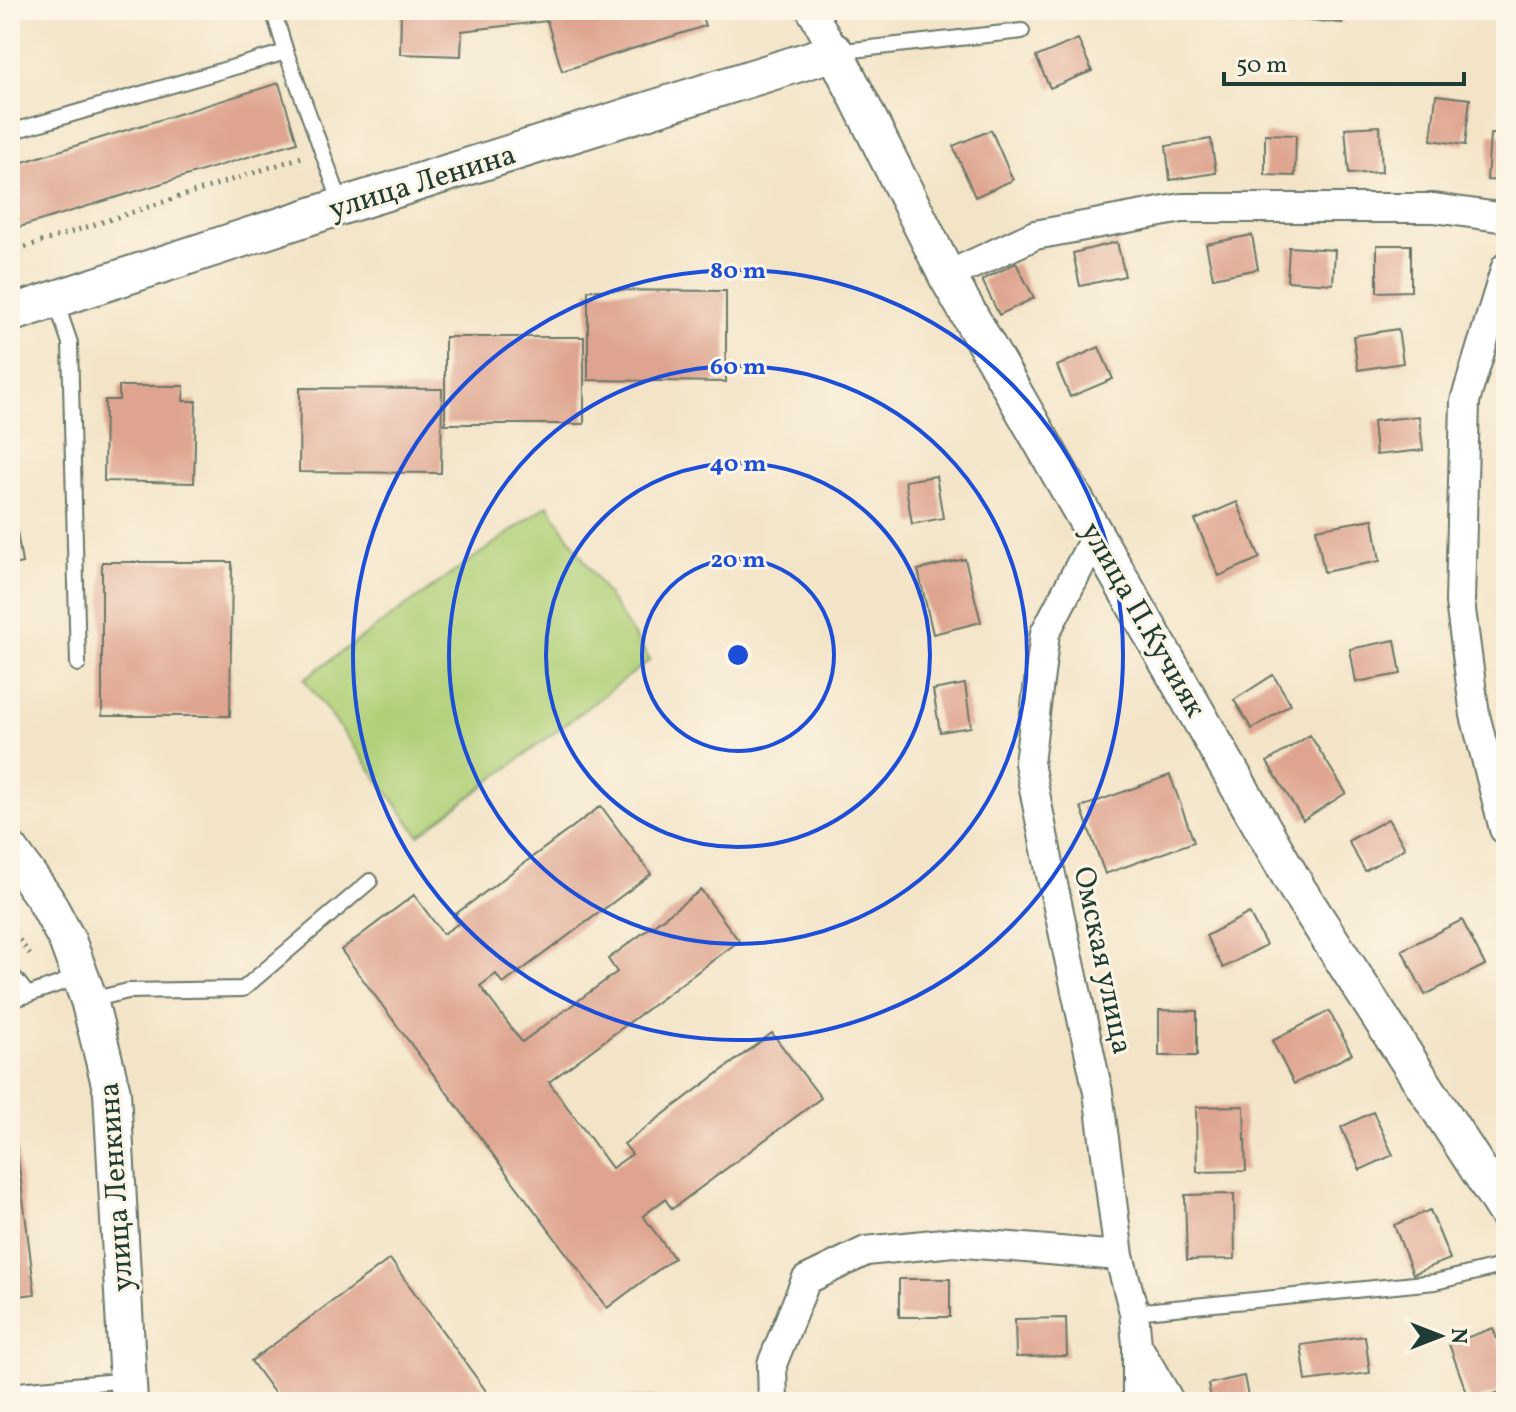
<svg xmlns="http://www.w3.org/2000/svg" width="1516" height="1412" font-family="Vollkorn,serif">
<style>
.green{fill:#b0d078;stroke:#688656;stroke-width:2}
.building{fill:#dea48f}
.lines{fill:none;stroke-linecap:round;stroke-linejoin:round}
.service-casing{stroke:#697767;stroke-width:18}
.minor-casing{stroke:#697767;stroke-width:32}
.tertiary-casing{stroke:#697767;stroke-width:40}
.path{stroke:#697767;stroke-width:5;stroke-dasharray:2 6;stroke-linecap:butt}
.service{stroke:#fff;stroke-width:14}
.minor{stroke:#fff;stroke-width:28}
.tertiary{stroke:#fff;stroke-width:36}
.ring{fill:none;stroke:#1d4ed8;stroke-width:4}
.labels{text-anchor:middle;stroke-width:6;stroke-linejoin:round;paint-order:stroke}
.street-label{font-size:30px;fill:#1f3d34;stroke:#fcf5e5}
.centre{fill:#1d4ed8;stroke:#fcf5e5;stroke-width:4}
.ring-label{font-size:24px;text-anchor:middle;font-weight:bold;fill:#1d4ed8;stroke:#fcf5e5;stroke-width:6;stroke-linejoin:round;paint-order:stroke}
</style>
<rect width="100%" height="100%" fill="#fcf5e5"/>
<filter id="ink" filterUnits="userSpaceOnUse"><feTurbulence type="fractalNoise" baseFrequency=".0125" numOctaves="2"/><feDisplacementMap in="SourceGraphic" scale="16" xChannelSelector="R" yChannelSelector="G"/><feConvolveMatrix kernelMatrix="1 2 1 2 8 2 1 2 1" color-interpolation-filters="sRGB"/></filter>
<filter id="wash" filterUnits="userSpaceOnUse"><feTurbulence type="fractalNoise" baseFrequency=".006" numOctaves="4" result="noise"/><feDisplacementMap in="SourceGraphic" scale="32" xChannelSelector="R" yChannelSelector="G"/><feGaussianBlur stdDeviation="1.8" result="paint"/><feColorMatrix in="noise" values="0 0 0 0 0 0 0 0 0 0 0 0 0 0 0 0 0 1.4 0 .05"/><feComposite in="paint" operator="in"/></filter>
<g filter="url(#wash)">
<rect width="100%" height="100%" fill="#f3e4c7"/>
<path class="green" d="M548,505L650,660L419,835L304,679Z"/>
<g id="blocks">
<path class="building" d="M401,10H700L705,26L562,71L547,21L462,31L461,56L400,54Z
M1287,10H1343L1342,23L1286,19Z
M1078,39L1092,71L1050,88L1036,57Z
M279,83L297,142L10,230V166Z
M1436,95L1470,99L1465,145L1431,140Z
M1380,126L1382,172L1349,174L1345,128Z
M991,130L1013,180L975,197L953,146Z
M1265,134L1296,135L1295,176L1265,175Z
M1490,134L1506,135V181L1487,180Z
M1211,139L1216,173L1170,180L1166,146Z
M1252,235L1258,269L1213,278L1206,244Z
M1117,242L1125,276L1080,286L1073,253Z
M1377,245H1411V291L1377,292Z
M1289,247L1335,250L1333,284L1287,281Z
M1016,263L1034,298L999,315L982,280Z
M588,290L726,291V382L588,380Z
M1398,329L1403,363L1358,370L1353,336Z
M445,337H584V424H445Z
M1099,347L1113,379L1070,397L1057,366Z
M119,386H184L183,401H196L194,483L104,481L105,400H119Z
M300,388L442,389L441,473L299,472Z
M1419,416L1423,450L1376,455L1373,421Z
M936,476L943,518L912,524L905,481Z
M1237,502L1260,558L1219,576L1195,520Z
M1373,519L1380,561L1324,572L1316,529Z
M16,525L22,563L10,566V526Z
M965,559L981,622L933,634L918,570Z
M102,562H232L230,716H102Z
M1395,640L1401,674L1356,682L1350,649Z
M1273,675L1291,704L1252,729L1234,700Z
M965,684L971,727L940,732L933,690Z
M1310,735L1346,793L1303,820L1267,762Z
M1170,775L1194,842L1105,874L1081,807Z
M601,806L651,874L503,984L496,974L480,986L522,1042L617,972L608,959L701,890L739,941L549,1082L612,1168L632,1154L624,1144L772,1033L821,1098L672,1209L665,1199L643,1216L674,1258L607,1308L341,950L414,895L443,934L459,923L453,916Z
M1388,819L1405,848L1365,871L1348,841Z
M1249,913L1266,945L1223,968L1206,936Z
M1462,920L1485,965L1425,995L1402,950Z
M1159,1010L1197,1011V1056H1159Z
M1329,1011L1352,1054L1294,1084L1272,1041Z
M1244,1106L1246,1171L1197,1172L1196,1107Z
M10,1109H12L35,1294L10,1297Z
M1373,1112L1393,1155L1360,1170L1341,1127Z
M1234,1194L1235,1259L1187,1260L1185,1195Z
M1430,1210L1450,1259L1413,1274L1394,1225Z
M390,1259L494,1402H281L251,1361Z
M899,1279H950V1317H899Z
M1066,1318L1067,1356L1016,1357L1015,1319Z
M1493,1328L1506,1364V1390L1470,1402L1449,1344Z
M1365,1336L1370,1373L1306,1381L1301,1345Z
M1244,1376L1249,1402H1212L1208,1384Z
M655,1396V1402H586V1398Z"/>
</g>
</g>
<g filter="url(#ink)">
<use href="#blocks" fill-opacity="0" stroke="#697767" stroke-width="2"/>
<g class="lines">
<defs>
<path id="service" d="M273,10L286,52L342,206
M835,52L1022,31
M10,132L286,52
M55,299L70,343L78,664
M10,972L28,995
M91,1000L128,991L243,989L370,881
M10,1001L81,976
M1134,1312L1435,1282L1506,1265
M14,1402L18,1390L128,1380"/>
<path id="minor" d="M811,10L835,52
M947,276L1035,235L1182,208H1434L1506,218
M1096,535L1045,633L1029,763L1051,875L1098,1092L1119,1256L1134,1312L1137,1345L1170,1402
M1504,829L1475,715L1460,602L1465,401L1506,267
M1137,1346V1402
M773,1402L772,1364L806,1280L866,1251L953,1242L1119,1256"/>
<path id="tertiary" d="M10,314L342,206L835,52L947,276L1298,890L1506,1212
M10,850L45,899L67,940L89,1000L112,1092L129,1402"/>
</defs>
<use href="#service" class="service-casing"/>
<use href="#minor" class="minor-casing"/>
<use href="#tertiary" class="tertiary-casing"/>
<path class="path" d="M10,252L302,157
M10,927L33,959"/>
<use href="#service" class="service"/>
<use href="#minor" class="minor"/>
<use href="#tertiary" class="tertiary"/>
</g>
</g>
<g class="ring">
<circle cx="738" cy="655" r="96"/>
<circle cx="738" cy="655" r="192"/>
<circle cx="738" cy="655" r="289"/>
<circle cx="738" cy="655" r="385"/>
</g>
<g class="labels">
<g class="street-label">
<text transform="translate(422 181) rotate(-17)" y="10">улица Ленина</text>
<text transform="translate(1144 619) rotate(60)" y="10">улица П.Кучияк</text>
<text transform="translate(1104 960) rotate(78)" y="10">Омская улица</text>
<text transform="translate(115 1187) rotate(-94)" y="10">улица Ленкина</text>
</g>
</g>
<circle cx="738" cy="655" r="12" class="centre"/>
<g class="ring-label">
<text x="738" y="278">80 m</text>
<text x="738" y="374">60 m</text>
<text x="738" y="471">40 m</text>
<text x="738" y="567">20 m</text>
</g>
<rect width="1516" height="1412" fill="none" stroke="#fcf5e5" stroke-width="40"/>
<g transform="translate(1440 1336) rotate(90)" stroke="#fcf5e5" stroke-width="6" paint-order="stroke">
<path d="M0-6L14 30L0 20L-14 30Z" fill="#1f3d34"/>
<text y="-12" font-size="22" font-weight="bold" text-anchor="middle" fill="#1f3d34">N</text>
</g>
<path d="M1224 72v12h240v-12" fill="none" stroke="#1f3d34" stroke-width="4"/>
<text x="1236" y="72" font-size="24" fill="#1f3d34" stroke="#fcf5e5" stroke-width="6" paint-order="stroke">50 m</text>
</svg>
